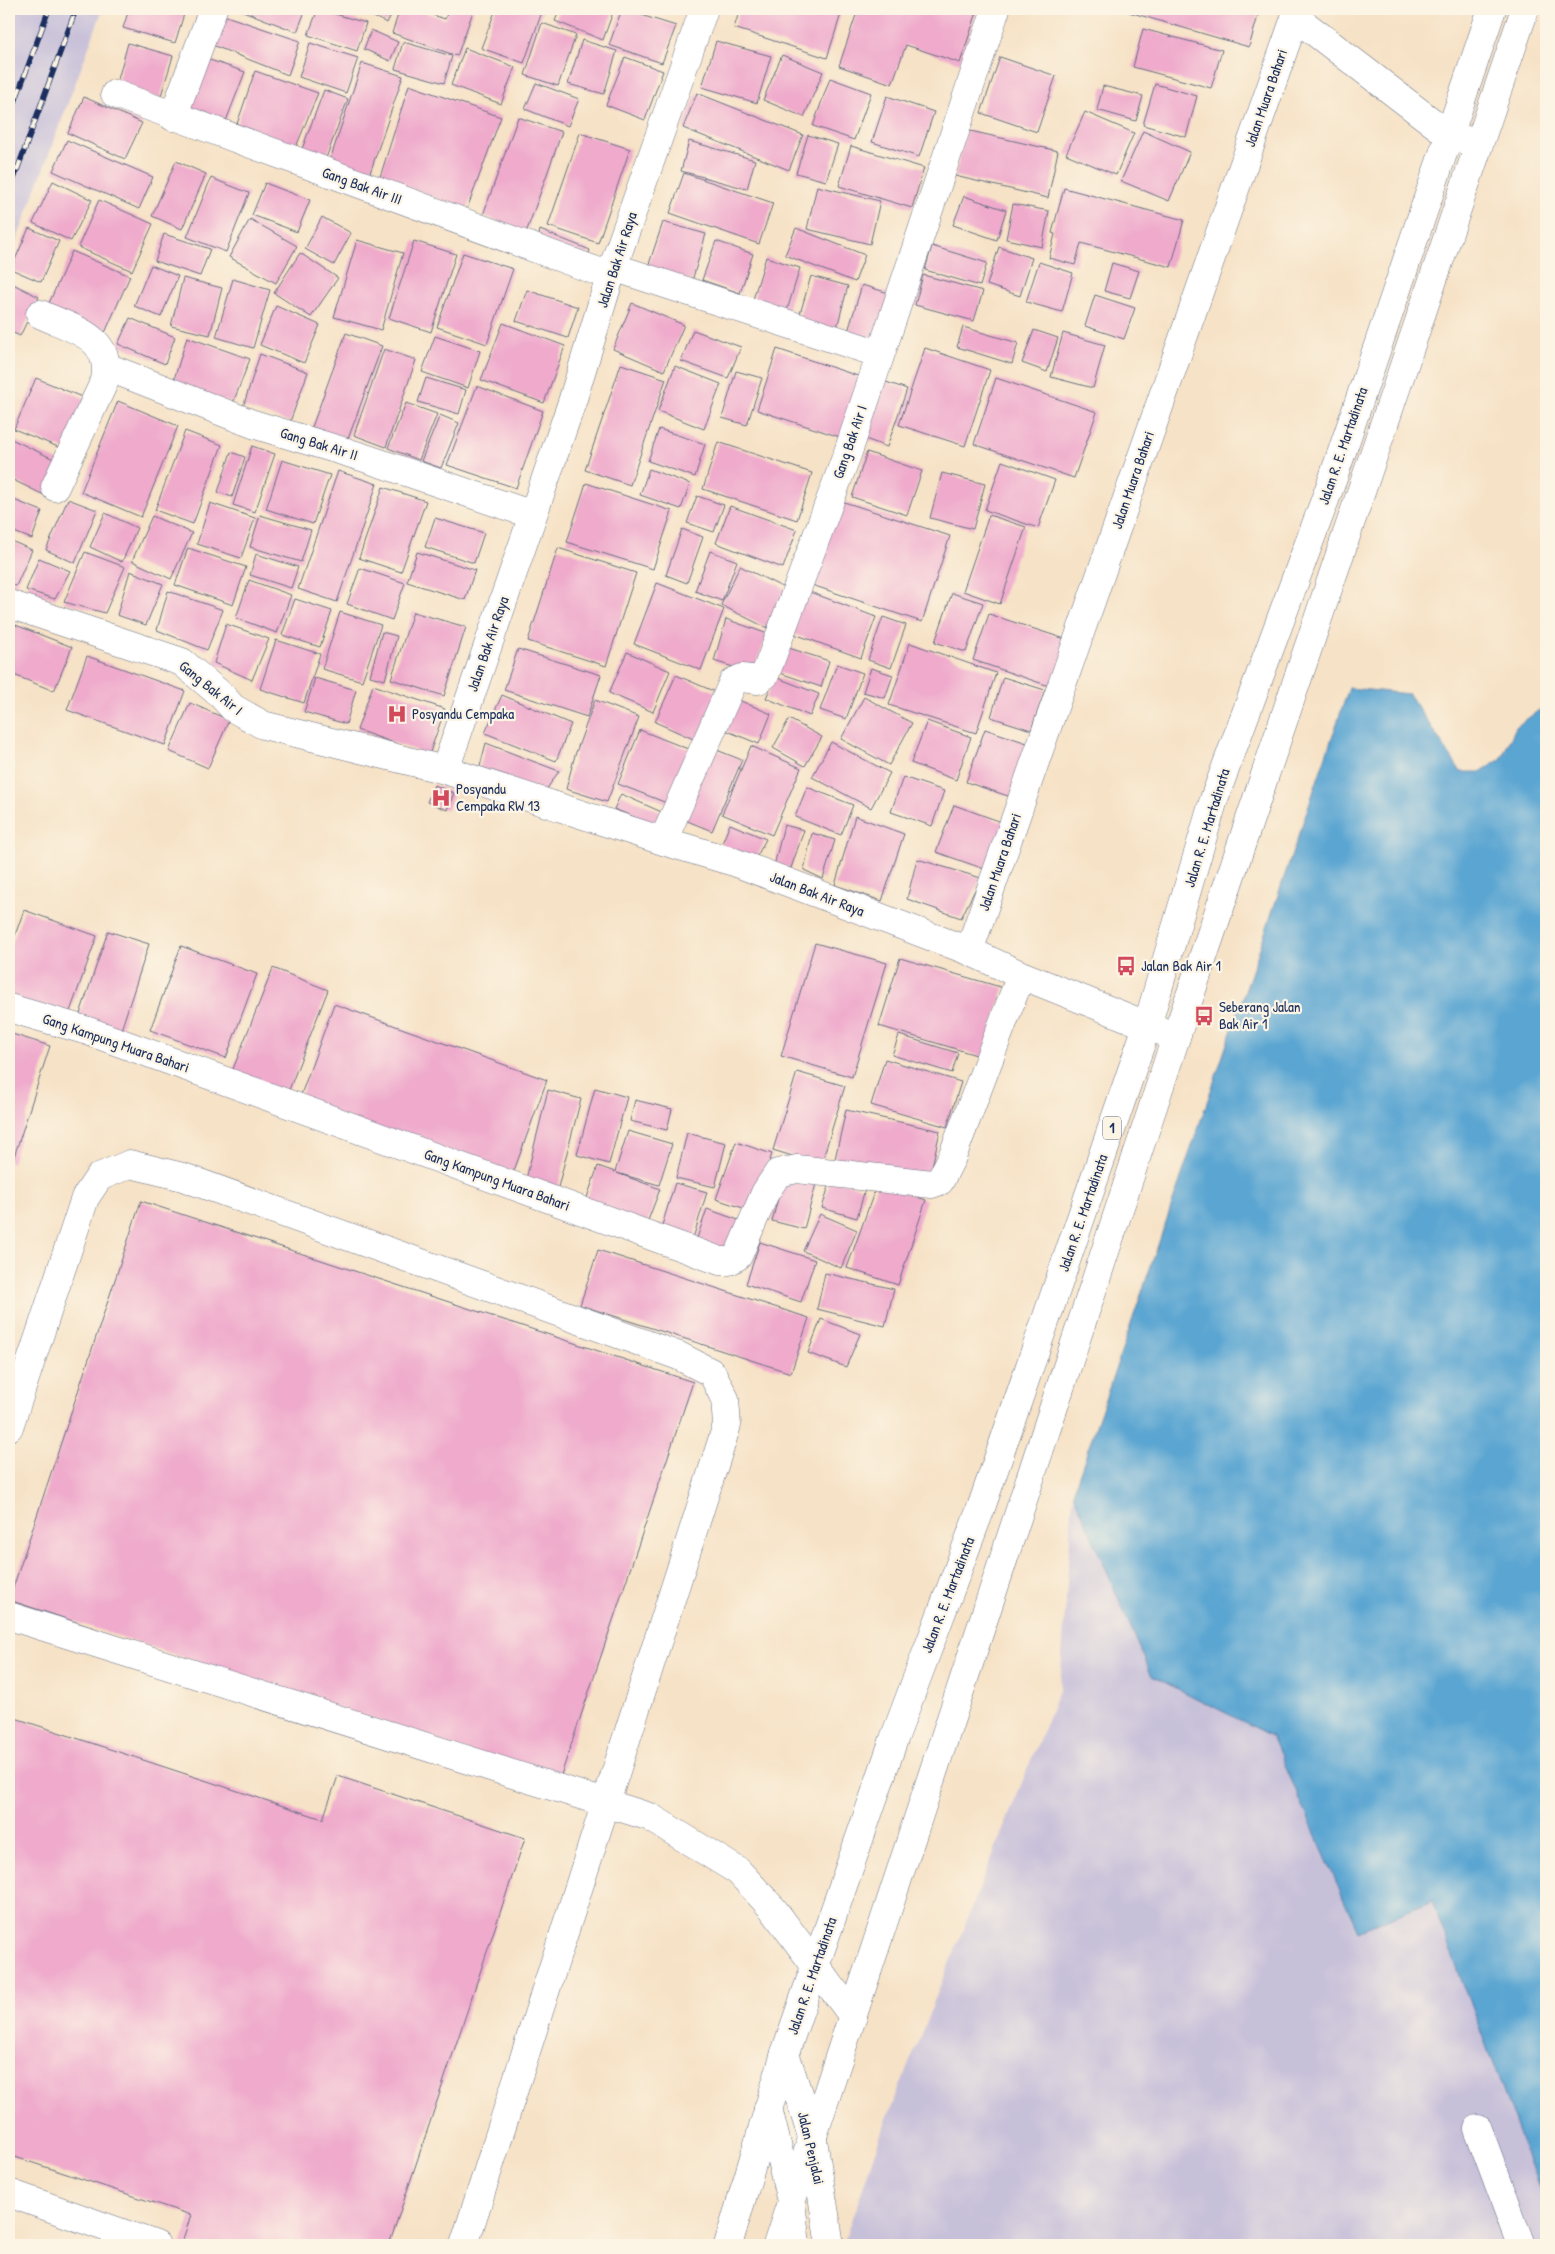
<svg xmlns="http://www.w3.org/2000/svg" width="1555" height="2254" font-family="'Patrick Hand',sans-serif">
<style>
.industrial{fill:#c7c0d9}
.water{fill:#5aa5d2;stroke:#3a6a98}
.building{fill:#efaacc}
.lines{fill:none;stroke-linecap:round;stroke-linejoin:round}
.minor-casing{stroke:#686e82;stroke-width:29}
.highway-casing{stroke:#686e82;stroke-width:29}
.minor{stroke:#fff;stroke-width:28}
.highway{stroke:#fff;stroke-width:28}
.rail-casing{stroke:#1b2f5e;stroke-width:5.5}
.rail{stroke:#fcf5e5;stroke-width:4;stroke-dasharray:11;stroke-linecap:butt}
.labels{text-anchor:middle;stroke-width:4.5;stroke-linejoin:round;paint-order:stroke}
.shield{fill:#fcf5e5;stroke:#5e6a86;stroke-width:1}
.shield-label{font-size:14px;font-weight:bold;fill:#1b2f5e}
.street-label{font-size:15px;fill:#1b2f5e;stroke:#fcf5e5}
.poi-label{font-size:15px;fill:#1b2f5e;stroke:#fcf5e5;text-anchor:start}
</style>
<rect width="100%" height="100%" fill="#fcf5e5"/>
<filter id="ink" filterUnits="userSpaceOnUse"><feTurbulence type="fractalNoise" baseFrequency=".02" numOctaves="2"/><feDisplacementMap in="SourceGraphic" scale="10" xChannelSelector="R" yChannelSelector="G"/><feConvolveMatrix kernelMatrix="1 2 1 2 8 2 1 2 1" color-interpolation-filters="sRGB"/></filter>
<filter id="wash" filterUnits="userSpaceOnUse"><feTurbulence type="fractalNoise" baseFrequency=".0096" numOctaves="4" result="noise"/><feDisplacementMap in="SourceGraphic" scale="20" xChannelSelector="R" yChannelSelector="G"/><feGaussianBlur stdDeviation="1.12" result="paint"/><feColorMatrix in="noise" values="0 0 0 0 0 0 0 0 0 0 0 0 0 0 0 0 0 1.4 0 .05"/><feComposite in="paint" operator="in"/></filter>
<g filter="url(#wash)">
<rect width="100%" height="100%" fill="#f6e2c6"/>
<path class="industrial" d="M9,9H103L9,261Z
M1073,1493L1152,1676L1272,1736L1358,1931L1432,1901L1546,2206V2245H843L882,2131L1060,1688Z"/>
<path class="water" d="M1349,688L1409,694L1461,772H1480L1501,759L1516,727L1546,705V2206L1432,1901L1358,1931L1272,1736L1152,1676L1073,1493Z"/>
<g id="blocks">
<path class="building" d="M129,9H168L184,14L175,43L123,28Z
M238,9H306L297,32Z
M318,9L366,23L357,51L308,35Z
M340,9H357L355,14Z
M367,9H394L387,23L365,13Z
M400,9H415L445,19L449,9H474L457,56L392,33Z
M496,9H543L524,63L481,48Z
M560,9H604L613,12L603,40L555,21Z
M622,9L676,26L662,63L609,45Z
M740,9H824L841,14L827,58L734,28Z
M858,9L880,13L882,9H978L960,63L906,45L892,84L839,66Z
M1130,9H1260L1249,47L1129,12Z
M220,14L300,41L288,75L207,43Z
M542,23L576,35L558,86L525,75Z
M1143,29L1222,50L1211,88L1133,67Z
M371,30L398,42L390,61L364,49Z
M582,40L617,51L604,94L568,84Z
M716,41L771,56L757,103L702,87Z
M403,42L452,56L444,83L395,69Z
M128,43L173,56L160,99L117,83Z
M310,43L358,58L346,93L299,77Z
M465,48L515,67L501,104L451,85Z
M782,55L823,72L804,117L763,100Z
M201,57L245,72L226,121L184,109Z
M625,57L663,71L645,120L606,105Z
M1000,57L1056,76L1037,132L981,113Z
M362,63L403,76L370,173L330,160Z
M255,71L318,93L296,147L236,127Z
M830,78L871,93L854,140L813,126Z
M536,83L579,99L568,126L525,109Z
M1155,84L1197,96L1186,137L1143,125Z
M409,85L501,117L467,209L380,177Z
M1103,86L1143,96L1136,121L1097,110Z
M324,90L348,99L326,158L302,149Z
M697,93L803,135L789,170L683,128Z
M887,96L934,112L919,157L872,142Z
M84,97L142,123L125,159L68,133Z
M1085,112L1134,133L1116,175L1066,154Z
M518,117L562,132L526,233L483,215Z
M966,130L1058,151L1048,198L955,176Z
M1143,131L1190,152L1169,201L1121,181Z
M580,133L630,149L598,243L548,226Z
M808,135L838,144L826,181L796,173Z
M67,140L153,177L139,209L53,171Z
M689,141L755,160L747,189L681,171Z
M851,146L924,168L912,208L839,186Z
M176,161L206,174L182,229L152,216Z
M684,173L773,203L759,244L670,213Z
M211,178L249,193L226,252L187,237Z
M53,181L92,200L71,241L33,223Z
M265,183L310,200L297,232L252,215Z
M817,186L880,201L870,244L807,229Z
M1064,188L1184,220L1171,267L1081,243L1075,265L1049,258L1055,234L1052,233Z
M964,196L1006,210L997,240L953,225Z
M99,200L153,224L132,271L78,247Z
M1013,204L1049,211L1042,247L1006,239Z
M322,217L351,233L334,265L305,249Z
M250,219L297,246L276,283L229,257Z
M663,222L706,234L692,281L648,267Z
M29,228L59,241L41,282L11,269Z
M796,228L865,255L855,282L785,255Z
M540,230L590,250L587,259L538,240Z
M164,234L210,249L200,276L155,261Z
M357,240L403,253L381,330L334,317Z
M414,241L456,254L431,332L389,318Z
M716,241L753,254L740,293L702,280Z
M932,246L987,263L980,286L925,270Z
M999,247L1032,258L1020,296L987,285Z
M72,251L130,276L104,335L46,310Z
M300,253L338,278L311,317L274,293Z
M463,253L513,269L487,344L437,327Z
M766,257L800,268L785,317L751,306Z
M1039,262L1073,273L1062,312L1026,302Z
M1112,263L1139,271L1130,298L1104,291Z
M151,265L178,276L161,317L134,306Z
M923,275L983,291L974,321L915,305Z
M811,276L848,286L836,331L798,321Z
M183,278L222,288L210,335L171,326Z
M233,279L270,290L253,348L216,337Z
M9,282L39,297L20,336L9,331Z
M862,285L892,294L876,346L846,338Z
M527,290L578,307L568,338L516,321Z
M1095,295L1135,308L1124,339L1085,326Z
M632,303L684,325L664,371L613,349Z
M276,306L320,325L304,363L260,345Z
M130,318L175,337L165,364L118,344Z
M503,323L565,346L544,403L481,380Z
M963,327L1018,343L1012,364L957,347Z
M693,330L741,347L728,378L681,361Z
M1034,330L1058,338L1047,372L1022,363Z
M346,333L382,346L348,439L312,427Z
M1063,333L1105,345L1093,388L1051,377Z
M435,336L480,351L468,388L422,372Z
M187,337L250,359L233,403L172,386Z
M925,348L990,370L965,446L899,425Z
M384,349L416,360L386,447L354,435Z
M777,349L861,377L840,437L757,410Z
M260,354L308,372L290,422L243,407Z
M621,364L666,379L630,485L585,470Z
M675,366L721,384L704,429L658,411Z
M736,371L762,378L747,425L722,418Z
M36,378L89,400L68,451L14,429Z
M426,378L466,390L459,414L418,402Z
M996,378L1097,412L1074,478L974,444Z
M880,380L907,389L887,447L860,437Z
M477,386L543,411L516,488L447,465Z
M118,401L178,426L141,517L81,492Z
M406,403L437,414L419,460L388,448Z
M440,415L459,423L441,468L421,461Z
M659,429L705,444L695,477L648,461Z
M185,431L222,445L193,524L155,510Z
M9,438L60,462L44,495L9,478Z
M718,442L812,473L797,520L703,489Z
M252,446L275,454L255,512L233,505Z
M231,452L245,457L232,497L218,492Z
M867,452L922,471L907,515L852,497Z
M282,460L330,475L313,524L266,509Z
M1002,461L1055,480L1038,528L985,510Z
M649,469L690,484L681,509L640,495Z
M338,471L377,484L337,602L298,589Z
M942,473L985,484L973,529L930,518Z
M586,483L672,511L653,569L567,542Z
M383,487L426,501L401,572L359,558Z
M697,496L724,505L714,532L687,523Z
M9,498L42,511L32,539L9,530Z
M68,499L97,510L75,563L46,550Z
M841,501L950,536L922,622L812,585Z
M210,503L255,518L241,558L197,544Z
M730,506L797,530L783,568L716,543Z
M105,513L137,528L122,562L90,547Z
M260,515L311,530L301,562L250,547Z
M989,515L1026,527L1000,604L963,591Z
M152,516L192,533L171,579L132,561Z
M435,518L484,533L474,563L425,547Z
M682,529L703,537L687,583L666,575Z
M9,540L32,550L16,586L9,584Z
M188,548L246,567L233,605L175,585Z
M558,548L636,573L606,666L528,641Z
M710,551L737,561L722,601L695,591Z
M85,552L125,567L105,613L64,602Z
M417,552L475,570L465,600L407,582Z
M256,554L298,567L291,588L250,575Z
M39,558L70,571L55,599L26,590Z
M740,566L786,589L767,628L721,605Z
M360,568L405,583L392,620L347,604Z
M130,571L163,584L146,625L117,615Z
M249,580L291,595L277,633L236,618Z
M657,583L724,609L701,670L634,644Z
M802,589L876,617L861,658L786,631Z
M168,591L223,610L207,650L157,630Z
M952,593L983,603L966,652L935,642Z
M295,599L332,611L320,647L282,635Z
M340,612L381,625L362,681L322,669Z
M413,612L466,627L444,696L391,679Z
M989,614L1068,640L1052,687L973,660Z
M883,617L906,625L891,668L868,660Z
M726,619L768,634L752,673L714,661Z
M13,624L72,647L54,691L9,673V635Z
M226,624L269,639L252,680L214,663Z
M382,632L397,636L385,680L370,676Z
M276,640L320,654L304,703L260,689Z
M910,643L996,673L976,733L889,705Z
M786,647L829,661L821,687L777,672Z
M518,649L601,675L587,717L504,690Z
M627,652L670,671L653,712L609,693Z
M87,656L185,691L165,745L67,710Z
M837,664L863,673L846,719L820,710Z
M871,668L893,675L885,698L863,692Z
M676,675L720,694L698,741L655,722Z
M775,677L819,694L810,716L766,698Z
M1003,677L1045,690L1031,730L991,717Z
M315,678L356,690L346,724L304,712Z
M373,685L445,709L429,755L357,730Z
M502,695L571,724L556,761L485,733Z
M864,697L912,723L889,765L841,739Z
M734,698L771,714L759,744L720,728Z
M595,700L639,717L607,802L566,789L575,755Z
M190,703L229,720L208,768L169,751Z
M789,719L822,737L805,766L773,748Z
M927,721L971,737L956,780L911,763Z
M985,729L1030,744L1011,797L966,782Z
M640,730L693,751L672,805L618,784Z
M831,742L890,773L871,808L812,777Z
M486,743L527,759L559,771L544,793L479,770Z
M751,746L801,768L772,835L722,814Z
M709,747L742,760L712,831L680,818Z
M903,777L944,791L932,826L891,812Z
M434,785L454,793L447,810L427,802Z
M807,787L853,805L841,835L795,817Z
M621,794L666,814L657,826L614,809Z
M954,805L1010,825L993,872L936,852Z
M855,816L904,834L882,901L835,885Z
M730,824L766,839L756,858L720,848Z
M784,825L804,830L791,868L774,866Z
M812,833L835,840L823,879L804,870Z
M917,859L981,878L961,918L907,899Z
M24,910L97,936L67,1020L9,999V952Z
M108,931L149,944L121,1030L79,1017Z
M815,943L887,963L852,1077L781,1056Z
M181,946L257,974L226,1058L150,1030Z
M900,958L1004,988L983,1057L879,1026Z
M273,968L328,990L287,1095L231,1074Z
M334,1004L547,1080L511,1179L298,1103Z
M9,1033L50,1046L12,1163L9,1162Z
M899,1035L958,1053L952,1073L892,1055Z
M885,1059L961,1082L947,1127L871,1105Z
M797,1072L845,1086L821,1165L773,1150Z
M595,1088L627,1097L609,1164L577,1155Z
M548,1090L581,1099L557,1191L525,1183Z
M635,1100L672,1109L667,1130L630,1121Z
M846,1110L940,1131L929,1180L835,1159Z
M628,1131L672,1144L659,1185L617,1173L660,1189L644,1231L583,1209L598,1166L615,1172Z
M687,1133L726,1143L715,1187L676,1178Z
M736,1142L772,1154L752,1211L716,1199Z
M784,1176L816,1184L804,1229L772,1221Z
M831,1179L865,1189L857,1218L822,1208Z
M675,1183L707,1192L691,1245L659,1235Z
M877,1184L926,1200L898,1285L847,1268Z
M141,1201L693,1382L559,1781L9,1600Z
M707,1209L747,1223L736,1255L696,1241Z
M820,1214L857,1230L841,1268L803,1251Z
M760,1242L815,1260L801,1302L746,1284Z
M598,1250L809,1318L791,1373L580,1305Z
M825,1273L894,1289L885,1326L817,1309Z
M821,1319L860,1334L846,1367L808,1353Z
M9,1716L323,1819L338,1776L525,1838L389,2245H181L191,2215L9,2155Z"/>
</g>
</g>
<g filter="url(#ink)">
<use href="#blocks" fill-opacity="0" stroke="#686e82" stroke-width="1"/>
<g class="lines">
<defs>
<path id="minor" d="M1295,17L1449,135L1479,144
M115,94L610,276
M173,117L213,9
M613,267L880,354
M40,314C72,329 113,336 105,380L55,487
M107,367L253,424L362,457L533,515
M9,604L182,662L221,695L233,708L263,725L445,770L663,841L734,862L969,951L1021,975L1176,1037
M445,770L572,402L613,267L704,9
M663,841L733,682L742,678L758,680L765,675L848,452L996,9
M969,951L1298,9
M9,1008L88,1031L720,1261H729L738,1256L765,1193L778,1173L797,1169L932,1184L940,1181L952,1157L1021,975
M9,1427L85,1198L99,1177L130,1164L183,1177L679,1356L712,1373L725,1399L727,1425L464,2245
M9,1616L650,1817L738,1871L773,1909L853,2016
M785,2053L813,2140L830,2245
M768,2108L791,2201L796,2245
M1478,2129L1521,2245
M9,2193L156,2245"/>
<path id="highway" d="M728,2245L785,2053L894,1739L981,1508L1147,1026L1214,799L1332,481L1492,9
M777,2245L1176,1037L1525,9"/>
</defs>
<use href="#minor" class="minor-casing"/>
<use href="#highway" class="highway-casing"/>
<use href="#minor" class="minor"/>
<use href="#highway" class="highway"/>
<defs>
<path id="rail" d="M9,118L49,9
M9,192L76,9"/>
</defs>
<use href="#rail" class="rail-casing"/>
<use href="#rail" class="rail"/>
</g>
</g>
<defs>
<symbol id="hospital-bare" viewBox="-9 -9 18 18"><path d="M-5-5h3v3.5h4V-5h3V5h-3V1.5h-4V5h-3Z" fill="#d1495b" stroke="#fcf5e5" stroke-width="2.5" paint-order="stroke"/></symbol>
<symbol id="bus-bare" viewBox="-9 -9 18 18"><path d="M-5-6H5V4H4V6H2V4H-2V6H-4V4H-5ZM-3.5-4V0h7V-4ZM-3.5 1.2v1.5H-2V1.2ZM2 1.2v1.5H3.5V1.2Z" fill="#d1495b" stroke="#fcf5e5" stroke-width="2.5" paint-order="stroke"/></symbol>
</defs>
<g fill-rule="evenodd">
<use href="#hospital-bare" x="383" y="700" width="28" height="28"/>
<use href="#hospital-bare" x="427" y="784" width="28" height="28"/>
<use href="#bus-bare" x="1112" y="952" width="28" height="28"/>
<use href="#bus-bare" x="1190" y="1002" width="28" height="28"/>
</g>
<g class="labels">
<rect class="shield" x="1103" y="1116.5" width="18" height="23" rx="4"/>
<g class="shield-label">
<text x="1112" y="1133">1</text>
</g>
<g class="street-label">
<text transform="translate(1266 98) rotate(-71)" y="5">Jalan Muara Bahari</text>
<text transform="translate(362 186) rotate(20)" y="5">Gang Bak Air III</text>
<text transform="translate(617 260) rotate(-72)" y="5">Jalan Bak Air Raya</text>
<text transform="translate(850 442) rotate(-71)" y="5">Gang Bak Air I</text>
<text transform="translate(319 444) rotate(17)" y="5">Gang Bak Air II</text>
<text transform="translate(1343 446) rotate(-71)" y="5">Jalan R. E. Martadinata</text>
<text transform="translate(1133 480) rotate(-71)" y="5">Jalan Muara Bahari</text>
<text transform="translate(488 644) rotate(-71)" y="5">Jalan Bak Air Raya</text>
<text transform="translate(211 688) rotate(39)" y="5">Gang Bak Air I</text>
<text transform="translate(1207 828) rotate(-73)" y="5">Jalan R. E. Martadinata</text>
<text transform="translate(1000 862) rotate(-71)" y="5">Jalan Muara Bahari</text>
<text transform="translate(817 894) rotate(21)" y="5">Jalan Bak Air Raya</text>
<text transform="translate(116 1043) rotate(19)" y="5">Gang Kampung Muara Bahari</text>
<text transform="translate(497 1180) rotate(20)" y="5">Gang Kampung Muara Bahari</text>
<text transform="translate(1083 1213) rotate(-71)" y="5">Jalan R. E. Martadinata</text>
<text transform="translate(948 1595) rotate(-69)" y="5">Jalan R. E. Martadinata</text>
<text transform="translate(812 1976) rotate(-71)" y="5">Jalan R. E. Martadinata</text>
<text transform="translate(811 2148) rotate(77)" y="5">Jalan Penjalai</text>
</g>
<g class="poi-label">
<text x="412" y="719">Posyandu Cempaka</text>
<text x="456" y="794">Posyandu<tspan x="456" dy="17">Cempaka RW 13</tspan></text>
<text x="1141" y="971">Jalan Bak Air 1</text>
<text x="1219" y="1012">Seberang Jalan<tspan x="1219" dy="17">Bak Air 1</tspan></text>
</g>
</g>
<rect width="1555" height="2254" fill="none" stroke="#fcf5e5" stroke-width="30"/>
</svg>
